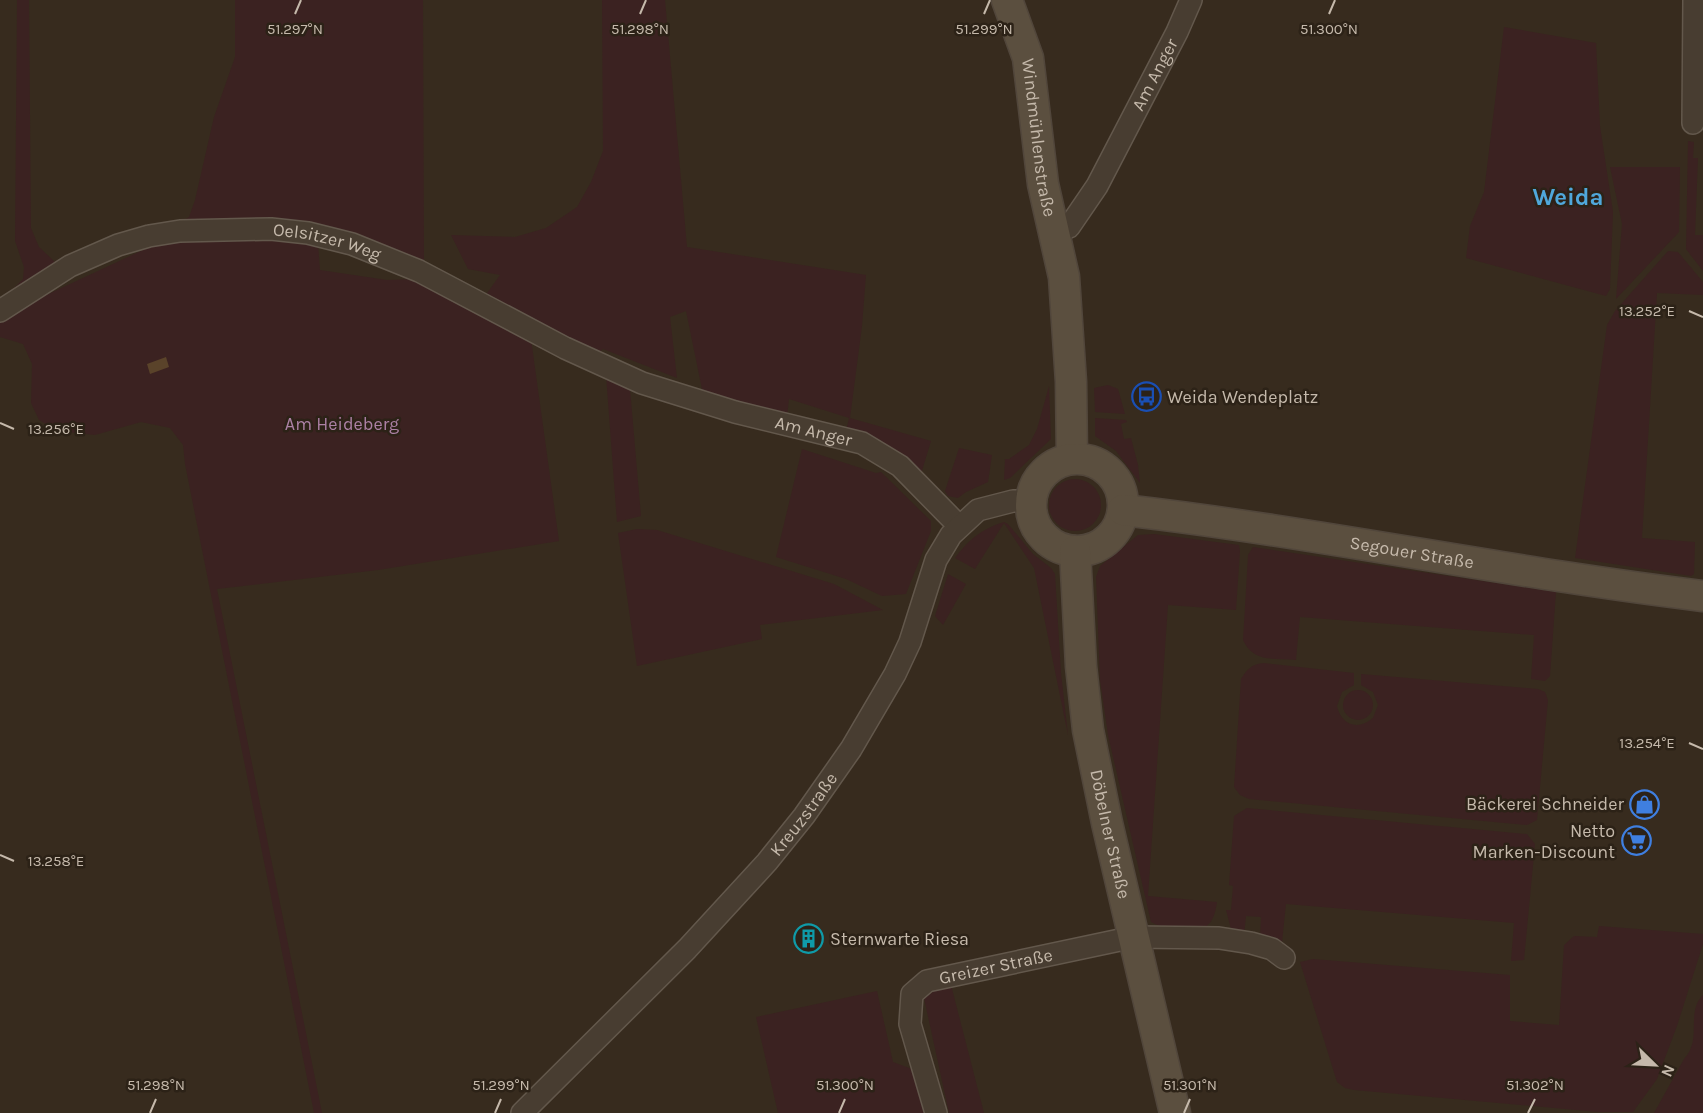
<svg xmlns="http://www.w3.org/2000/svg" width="1703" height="1113" font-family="Karla,sans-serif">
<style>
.green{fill:#3b2221}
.water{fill:#5a432a}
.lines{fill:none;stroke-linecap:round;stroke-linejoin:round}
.street-casing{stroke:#63584c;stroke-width:24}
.secondary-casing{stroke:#51463b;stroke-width:33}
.street{stroke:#483d31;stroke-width:21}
.secondary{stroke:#5b4f3f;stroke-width:30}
.ticks{fill:none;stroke:#c5b9ab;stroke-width:2}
.labels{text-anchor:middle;stroke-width:5;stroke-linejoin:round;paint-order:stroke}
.street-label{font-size:18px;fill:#c5b9ab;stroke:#2c2217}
.poi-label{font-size:18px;fill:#c5b9ab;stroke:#2c2217;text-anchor:start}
.park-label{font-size:18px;fill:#ac81a5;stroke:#2c2217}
.district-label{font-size:24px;font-weight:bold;fill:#50a8db;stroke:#2c2217}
.ticks-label{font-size:15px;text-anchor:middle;fill:#c5b9ab;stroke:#2c2217;stroke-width:5;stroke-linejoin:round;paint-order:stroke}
</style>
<rect width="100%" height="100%" fill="#372b1e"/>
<path class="green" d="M17,0H29L31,228L39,247L55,262L0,304V298L10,292L23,279L24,267L15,241Z
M235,0H423L424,266L276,221L230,219L177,224L189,217L195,200L214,117L235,57Z
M602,0H665L687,247L866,275L862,326L850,418L931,441L921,474C896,447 880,442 846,431L849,418L789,399L787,417L703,394L686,311L670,317L677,378L603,349L597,354L485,296L500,275L468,269L451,235L515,237L546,228L577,207L591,182L603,151Z
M1504,27L1596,43L1600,126L1613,212L1610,289L1606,296L1466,258L1470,226L1484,192Z
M1688,141L1694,142L1693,158H1698L1695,235H1703V271L1686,249Z
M1610,167H1680L1679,232L1616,299L1622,224Z
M214,237H264L318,244L320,270L387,280L415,279L531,339L559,541L378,570L217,589L322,1113H314L185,464L183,445L170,428L141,422L95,435L57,431L39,420L31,403L32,364L23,344L0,337V320L39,295L42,297L158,243Z
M1668,251L1678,252L1703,282V295L1657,293L1642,538L1695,542L1694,574L1691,576L1575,558L1607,325L1615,311Z
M606,375L630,389L641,516L617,522Z
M1108,385L1118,389L1125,414L1095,412L1094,388Z
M1049,386L1051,439L1010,478L1004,480L1005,459H1009L1029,445L1037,429Z
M1095,418L1126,420L1127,422L1121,424L1124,439L1131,438L1138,465L1140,483L1116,451L1095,436Z
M959,448L992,455L988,482L966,492L958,498L948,496L945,491Z
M802,449L876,473L881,472L931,521V531L906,594L882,596L846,579L776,557Z
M1049 505a26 26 0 1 1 52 0a26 26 0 1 1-52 0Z
M1004,522L1008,524L1033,554L1051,568L1055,574L1061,673L1068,735L1034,568L1004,523L975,569L955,558C968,540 983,528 1004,522Z
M637,529L657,530L834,584L883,610L760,625L762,639L637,666L618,533Z
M1154,534L1239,545L1240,551L1236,610L1168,605L1148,896L1217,902C1213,930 1203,931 1178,929C1168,928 1160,927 1151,922L1108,735L1100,680L1096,577L1100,566L1138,535Z
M1253,547L1556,592L1550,676L1545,681L1531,679L1534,635L1300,617L1296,660C1275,658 1253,663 1243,640L1248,555Z
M948,574L966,584L943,625L935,616Z
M1264,663L1354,673V685L1342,692L1337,706C1341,725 1358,731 1373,718L1378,705L1373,692L1361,685V674L1538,689L1545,692L1548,700L1537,820L1527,825L1249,799L1240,795L1234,787L1241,679C1247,669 1252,664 1264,663Z
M1343 705a15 15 0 1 1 30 0a15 15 0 1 1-30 0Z
M1247,808L1527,834L1535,844L1524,960L1511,961L1514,923L1286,904L1282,942L1260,938L1261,917L1246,916L1244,936L1232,933L1226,910H1231L1233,886L1229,885L1234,816Z
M1599,926L1703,934V944L1677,1026L1657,1079L1633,1112H1598L1354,1090L1345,1088L1337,1082L1300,962L1313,959L1510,975V1021L1559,1025L1564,945L1574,936L1597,937Z
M951,985L984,1113H949L924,998L934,991Z
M877,991L893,1062L912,1069L924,1113H778L756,1017Z
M1703,995V1113H1654L1684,1059C1703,1039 1685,1013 1703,995Z"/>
<path class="water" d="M166,357L169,367L150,374L147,364Z"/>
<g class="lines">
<defs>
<g id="street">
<path d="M1693,123L1694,0"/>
<path id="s1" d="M1053,232L1069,227L1097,186L1177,32L1191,0"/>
<path id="s2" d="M0,311L70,266L118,245L149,236L180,231L271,229L308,233L352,244L419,271L565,348L642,383L735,412L862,443L900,466L959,526"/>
<path id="s3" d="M522,1113L687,949L767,862L804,816L851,749L895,674L910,642L936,560L951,535L978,510L1013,501H1031"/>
<path id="s4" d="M936,1113L910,1024L912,994L927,981L1134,937L1219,938L1251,943L1272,949L1284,958"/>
</g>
<g id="secondary">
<path id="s5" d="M1007,0L1028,58L1043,184L1064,277L1071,382L1072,458"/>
<circle cx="1077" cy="505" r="46"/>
<path id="s6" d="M1123,510C1317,532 1509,573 1703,596"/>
<path id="s7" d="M1075,551L1081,666L1088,730L1107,823L1175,1113"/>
</g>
</defs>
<use href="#street" class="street-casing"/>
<use href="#secondary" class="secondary-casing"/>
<use href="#street" class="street"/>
<use href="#secondary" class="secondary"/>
</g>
<path class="ticks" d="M295,14L301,0M640,14L646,0M984,14L990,0M1329,14L1335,0M1689,311L1703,317M0,423L14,429M1689,743L1703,749M0,855L14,861M150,1113L156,1099M495,1113L501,1099M839,1113L845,1099M1184,1113L1190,1099M1528,1113L1535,1099"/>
<defs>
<symbol id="bus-ring" viewBox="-11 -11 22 22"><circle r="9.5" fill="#2c2217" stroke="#1a4fb4" stroke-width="1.5"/><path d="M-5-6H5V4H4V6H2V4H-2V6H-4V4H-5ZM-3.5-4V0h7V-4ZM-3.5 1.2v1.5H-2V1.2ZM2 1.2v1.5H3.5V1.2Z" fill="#1a4fb4"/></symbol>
<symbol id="shop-ring" viewBox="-11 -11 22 22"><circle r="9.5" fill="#2c2217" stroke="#3f7fe0" stroke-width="1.5"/><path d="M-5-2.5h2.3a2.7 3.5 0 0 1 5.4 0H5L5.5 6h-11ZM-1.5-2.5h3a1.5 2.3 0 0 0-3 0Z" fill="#3f7fe0"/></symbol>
<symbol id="supermarket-ring" viewBox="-11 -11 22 22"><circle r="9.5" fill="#2c2217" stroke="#3f7fe0" stroke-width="1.5"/><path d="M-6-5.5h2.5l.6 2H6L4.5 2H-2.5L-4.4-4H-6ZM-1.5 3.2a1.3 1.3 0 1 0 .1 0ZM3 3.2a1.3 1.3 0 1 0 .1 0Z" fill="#3f7fe0"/></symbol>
<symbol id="building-ring" viewBox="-11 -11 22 22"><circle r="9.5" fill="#2c2217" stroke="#0f9aa8" stroke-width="1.5"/><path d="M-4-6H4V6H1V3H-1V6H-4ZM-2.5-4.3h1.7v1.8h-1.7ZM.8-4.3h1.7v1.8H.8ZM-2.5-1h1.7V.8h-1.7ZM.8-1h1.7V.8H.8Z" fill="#0f9aa8"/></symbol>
</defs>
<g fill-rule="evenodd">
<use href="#bus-ring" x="1130" y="380" width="33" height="33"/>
<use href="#shop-ring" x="1628" y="788" width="33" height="33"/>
<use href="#supermarket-ring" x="1620" y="824" width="33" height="33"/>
<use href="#building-ring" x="792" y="922" width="33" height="33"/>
</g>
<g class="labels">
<g class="street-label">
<text dy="6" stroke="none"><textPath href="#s1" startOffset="192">Am Anger</textPath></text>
<text dy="6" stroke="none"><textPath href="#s5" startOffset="142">Windmühlenstraße</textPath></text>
<text dy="6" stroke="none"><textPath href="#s2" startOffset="348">Oelsitzer Weg</textPath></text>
<text dy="6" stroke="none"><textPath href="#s2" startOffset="873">Am Anger</textPath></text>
<text dy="6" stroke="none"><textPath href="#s6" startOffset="292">Segouer Straße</textPath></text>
<text dy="6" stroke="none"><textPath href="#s3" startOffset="411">Kreuzstraße</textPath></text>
<text dy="6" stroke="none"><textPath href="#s7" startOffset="286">Döbelner Straße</textPath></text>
<text dy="6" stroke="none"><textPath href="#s4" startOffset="213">Greizer Straße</textPath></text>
</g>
<g class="poi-label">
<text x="1167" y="403">Weida Wendeplatz</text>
<text x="1624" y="810" text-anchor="end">Bäckerei Schneider</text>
<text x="1615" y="837" text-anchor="end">Netto<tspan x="1615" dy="21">Marken-Discount</tspan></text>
<text x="830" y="945">Sternwarte Riesa</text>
</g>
<g class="park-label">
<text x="342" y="430">Am Heideberg</text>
</g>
<g class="district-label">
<text x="1568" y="205">Weida</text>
</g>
</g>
<g class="ticks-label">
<text x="295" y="34">51.297°N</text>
<text x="640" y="34">51.298°N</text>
<text x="984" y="34">51.299°N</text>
<text x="1329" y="34">51.300°N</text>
<text x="1647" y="316">13.252°E</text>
<text x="56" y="434">13.256°E</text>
<text x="1647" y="748">13.254°E</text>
<text x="56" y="866">13.258°E</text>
<text x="156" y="1090">51.298°N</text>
<text x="501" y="1090">51.299°N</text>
<text x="845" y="1090">51.300°N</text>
<text x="1190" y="1090">51.301°N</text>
<text x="1535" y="1090">51.302°N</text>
</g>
<g transform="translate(1655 1065) rotate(114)" stroke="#2c2217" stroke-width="4.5" paint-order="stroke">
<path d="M0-4.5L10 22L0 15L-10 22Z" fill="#c5b9ab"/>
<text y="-9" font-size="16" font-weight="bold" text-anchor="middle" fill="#c5b9ab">N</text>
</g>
</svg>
